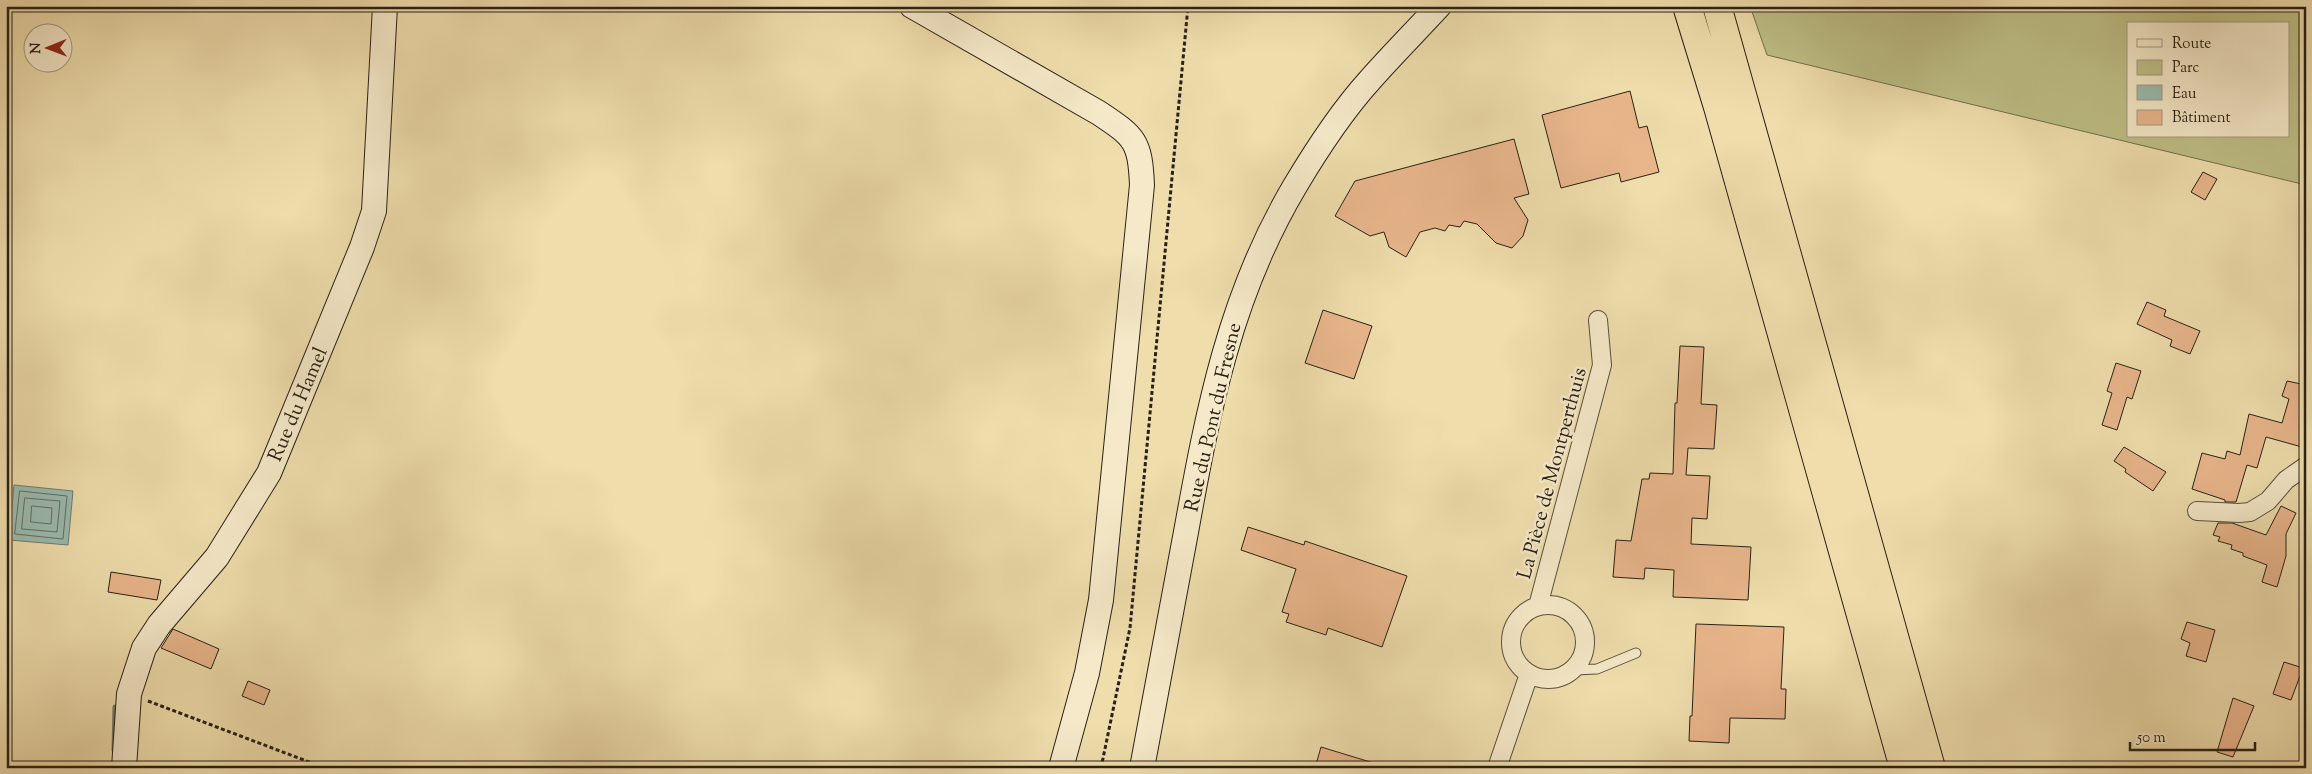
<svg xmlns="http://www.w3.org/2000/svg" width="2312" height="774" font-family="'Sorts Mill Goudy',serif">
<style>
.green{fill:#bebf86;stroke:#74704e;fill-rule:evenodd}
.water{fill:#9bbbb0;stroke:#6d7d72}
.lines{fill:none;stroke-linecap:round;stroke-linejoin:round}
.shore{stroke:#626e63;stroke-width:1}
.stream{stroke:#6d7d72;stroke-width:5}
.building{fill:#e9b68c;stroke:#292116}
.lane-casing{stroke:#5a503c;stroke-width:11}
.street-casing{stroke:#5a503c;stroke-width:20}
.secondary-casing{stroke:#292116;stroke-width:26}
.highway-casing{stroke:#292116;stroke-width:30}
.path{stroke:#292116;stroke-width:3;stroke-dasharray:4 2.5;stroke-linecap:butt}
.lane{stroke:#f5e9c9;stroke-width:9}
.street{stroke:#f5e9c9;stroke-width:18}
.secondary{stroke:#f5e9c9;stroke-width:24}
.highway{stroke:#efddac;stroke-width:28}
.labels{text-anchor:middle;stroke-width:5;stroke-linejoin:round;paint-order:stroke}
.street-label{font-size:20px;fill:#292116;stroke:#f5e9c9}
</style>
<rect width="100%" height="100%" fill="#efddac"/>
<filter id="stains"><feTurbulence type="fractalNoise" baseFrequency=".004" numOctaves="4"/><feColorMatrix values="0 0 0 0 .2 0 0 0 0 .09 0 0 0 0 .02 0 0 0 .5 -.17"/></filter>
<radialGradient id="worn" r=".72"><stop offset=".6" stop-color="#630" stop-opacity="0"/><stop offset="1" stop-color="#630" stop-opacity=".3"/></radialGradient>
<path class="green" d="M1750,6H2306V185L1767,55ZM2128,24H2288V136H2128Z"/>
<path class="water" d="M14,485L73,491L68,545L9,540Z"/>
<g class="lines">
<path class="shore" d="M20,491L67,496L63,539L15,534Z
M25,498L60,501L57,532L22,529Z
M32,506L52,508L51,524L31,522Z"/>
<path class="stream" d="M114,750L115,707"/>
</g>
<path class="building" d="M1630,91L1639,128L1647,126L1659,172L1621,182L1619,173L1561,188L1542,115Z
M1514,139L1529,194L1514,198L1528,220L1523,236L1512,248L1496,243L1477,224L1464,221L1460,227L1449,225L1445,231L1435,228L1420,232L1406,257L1389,247L1384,232L1370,236L1335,216L1355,181Z
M2203,172L2217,179L2205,200L2191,192Z
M2147,302L2166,310L2164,316L2200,331L2190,354L2170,346L2172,340L2137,324Z
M1323,310L1372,326L1354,379L1305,363Z
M1680,346L1704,347L1701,404L1717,405L1714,449L1688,448L1686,475L1710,476L1707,519L1692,518L1691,544L1751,547L1748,600L1673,597L1674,570L1645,568L1644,579L1613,577L1616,540L1631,541L1642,479H1649L1650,473L1673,474L1675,403H1677Z
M2116,363L2141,371L2132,399L2127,397L2117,430L2102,425L2112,393L2107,391Z
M2287,381L2306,385V430L2302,447L2266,437L2257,468L2247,465L2236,502H2225V500L2192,489L2202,453L2225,459L2227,451L2240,455L2249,414L2282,423L2289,399L2282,396Z
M2124,447L2166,472L2153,491L2125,472L2126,469L2114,461Z
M2281,506L2296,513L2286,534V556L2277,587L2262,582L2267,565L2243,556V553L2231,549L2232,545L2218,541L2220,537L2213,535L2218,523H2232L2266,535Z
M1248,527L1304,545L1305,541L1407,576L1382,647L1328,628L1326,635L1286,622L1289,614L1282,612L1296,569L1241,550Z
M111,572L161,580L157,600L108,592Z
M2187,622L2215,630L2206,662L2186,656L2190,643L2181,639Z
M1696,624L1784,627L1781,689H1786L1785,719L1730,718L1729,743L1689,741L1690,716H1692Z
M173,629L219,649L211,669L161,648Z
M2284,662L2303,668L2291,700L2273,694Z
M248,681L270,690L264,705L242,696Z
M2233,698L2254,706L2233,757L2217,752Z
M1321,747L1377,764V768H1315Z"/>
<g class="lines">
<defs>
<path id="lane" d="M1574,670L1597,669L1636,653"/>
<path id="street" d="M2197,511L2239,513L2250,512L2268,501L2286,480L2306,466
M1511 642a37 37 0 1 1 74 0a37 37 0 1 1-74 0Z
M1538,606L1602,365L1598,320
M1497,768L1529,674"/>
<path id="secondary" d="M912,6L1099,113C1135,137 1140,141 1142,185L1101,600L1087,673L1061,768
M124,768L129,694L144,648L159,625L217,557L269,473L362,247L374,211L385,6
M1142,768C1157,689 1171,611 1186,532C1208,410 1230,295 1295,186C1317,149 1341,112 1370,80C1392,55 1416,31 1439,6"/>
<path id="highway" d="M1687,6L1718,107L1904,768
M1717,6L1931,768"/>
</defs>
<use href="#lane" class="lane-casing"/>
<use href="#street" class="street-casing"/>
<use href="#secondary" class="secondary-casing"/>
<use href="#highway" class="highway-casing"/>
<path class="path" d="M148,701L325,768
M1101,768L1130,628L1188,6"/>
<use href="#lane" class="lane"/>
<use href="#street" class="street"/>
<use href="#secondary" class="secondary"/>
<use href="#highway" class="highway"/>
</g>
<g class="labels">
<g class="street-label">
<text transform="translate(297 404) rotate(-67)" y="7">Rue du Hamel</text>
<text transform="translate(1212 417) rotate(-77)" y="7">Rue du Pont du Fresne</text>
<text transform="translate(1551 473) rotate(-75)" y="7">La Pièce de Montperthuis</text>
</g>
</g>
<rect width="2312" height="774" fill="none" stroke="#efddac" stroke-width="25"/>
<rect x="8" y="8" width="2297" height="759" fill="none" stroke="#292116" stroke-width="2.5"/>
<rect x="12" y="12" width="2287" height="749" fill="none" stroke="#292116"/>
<rect x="2127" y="22" width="162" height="115" fill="#f5e9c9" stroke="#a39981"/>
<rect x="2137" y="39" width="25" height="8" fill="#f5e9c9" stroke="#a39981"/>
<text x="2172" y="48" font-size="15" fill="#292116">Route</text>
<rect x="2137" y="60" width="25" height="15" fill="#bebf86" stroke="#a39981"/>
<text x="2172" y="72" font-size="15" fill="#292116">Parc</text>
<rect x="2137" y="85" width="25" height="15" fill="#9bbbb0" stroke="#a39981"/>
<text x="2172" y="98" font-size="15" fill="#292116">Eau</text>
<rect x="2137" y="110" width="25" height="15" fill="#e9b68c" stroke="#a39981"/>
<text x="2172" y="122" font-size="15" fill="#292116">Bâtiment</text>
<g transform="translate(48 48) rotate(269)"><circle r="24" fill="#f5e9c9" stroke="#a39981"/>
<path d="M0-4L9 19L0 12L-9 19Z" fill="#8f2418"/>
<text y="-8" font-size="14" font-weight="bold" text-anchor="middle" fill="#292116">N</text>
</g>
<path d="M2130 742v8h125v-8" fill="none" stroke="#292116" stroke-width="2.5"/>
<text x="2137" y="742" font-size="15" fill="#292116" stroke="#f5e9c9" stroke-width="4" paint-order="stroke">50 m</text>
<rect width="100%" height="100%" filter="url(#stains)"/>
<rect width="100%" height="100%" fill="url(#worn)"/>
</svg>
